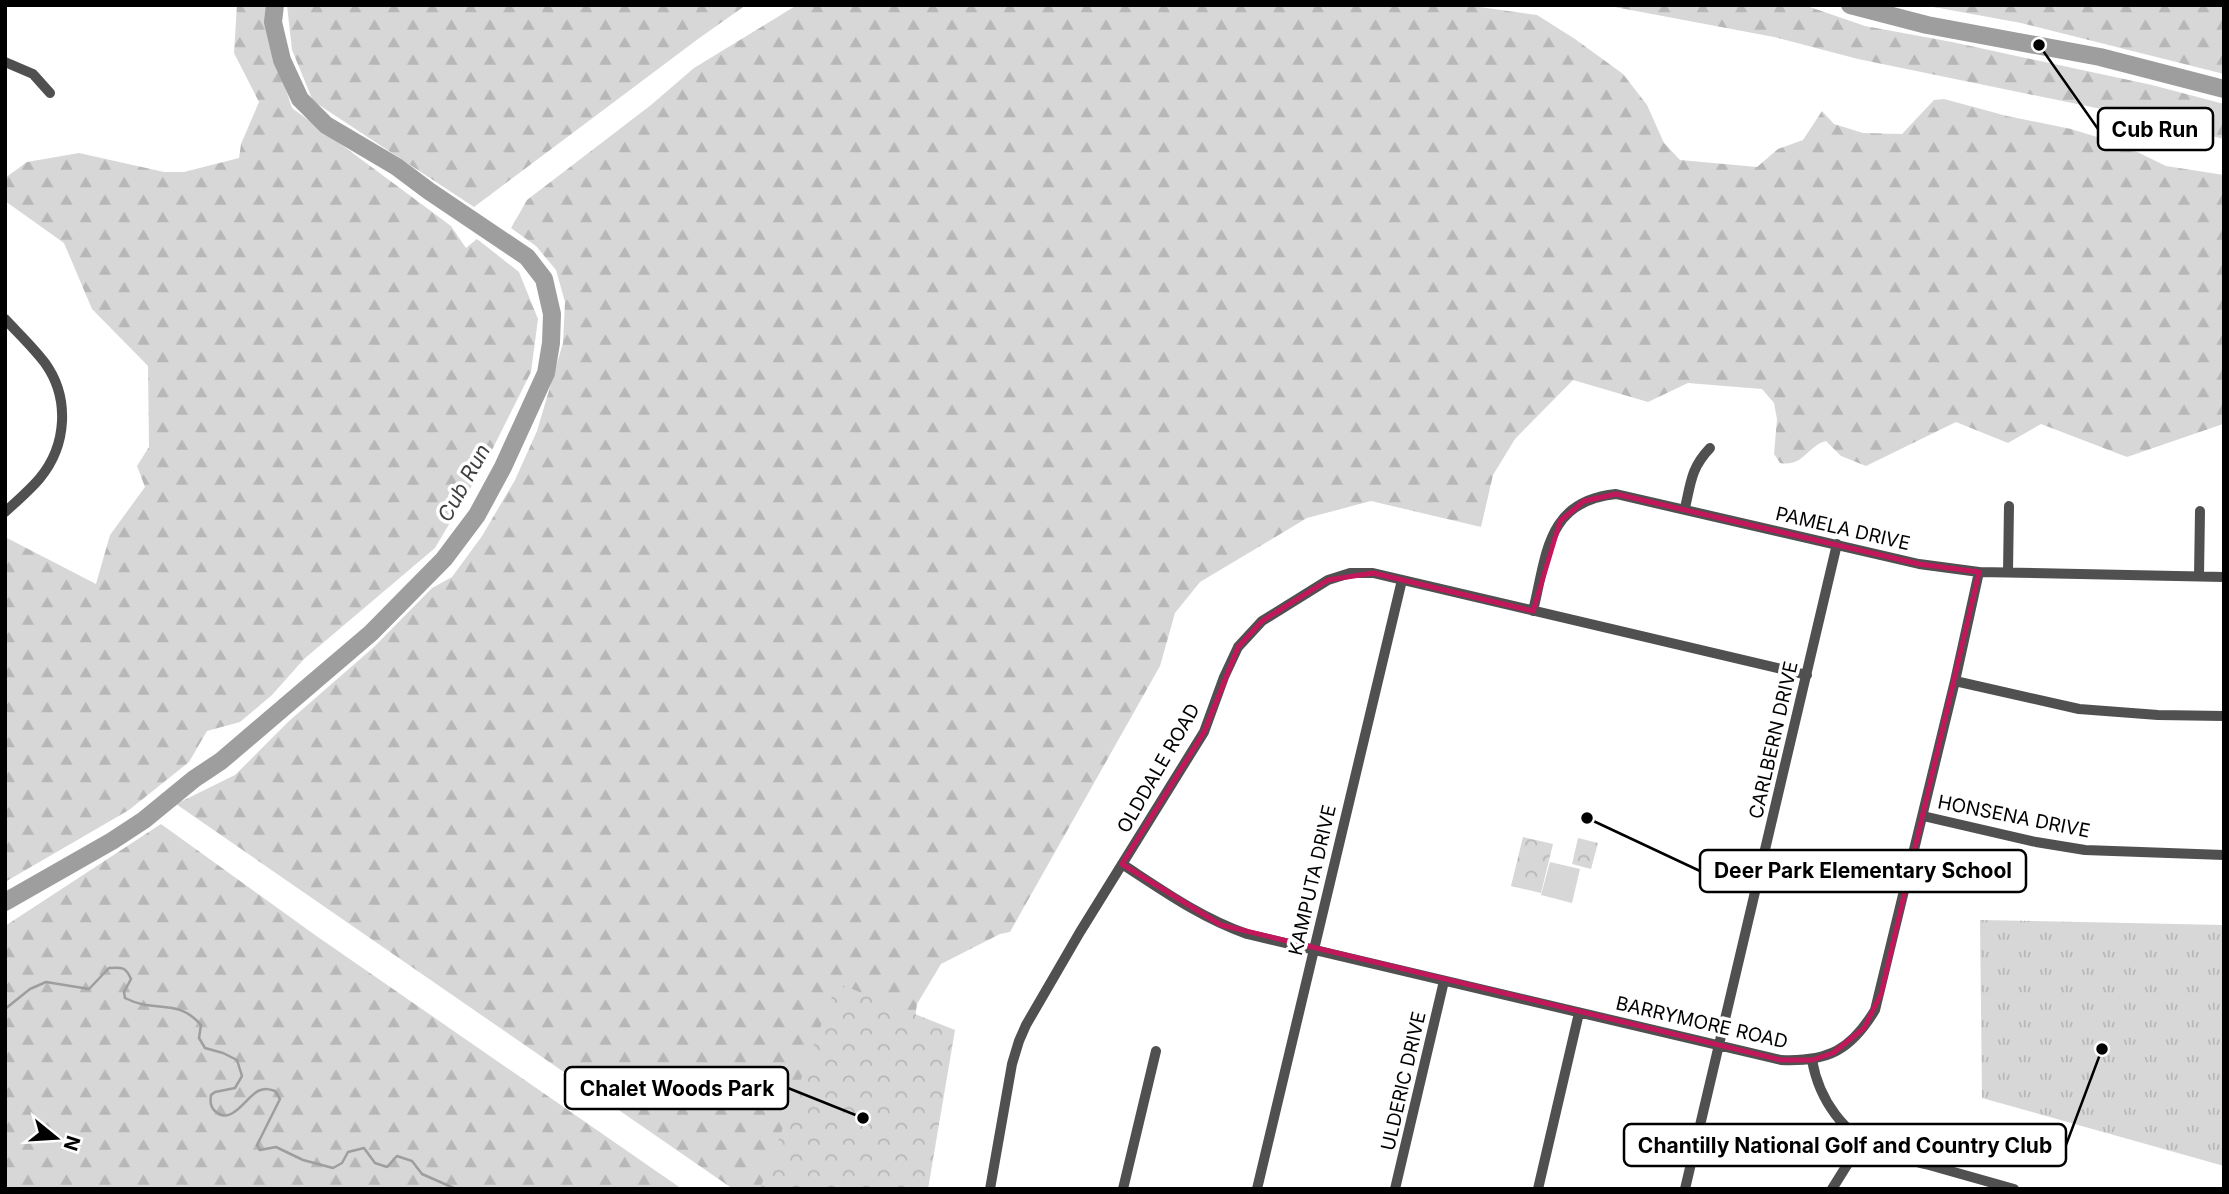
<svg xmlns="http://www.w3.org/2000/svg" width="2229" height="1194" font-family="Inter,sans-serif">
<style>
.grass{fill:url(#grass-tufts)}
.forest{fill:url(#forest-firs)}
.park{fill:url(#park-crowns)}
.pitch{fill:#d7d7d7}
.lines{fill:none;stroke-linecap:round;stroke-linejoin:round}
.stream{stroke:#9e9e9e;stroke-width:2.5}
.river{stroke:#9e9e9e;stroke-width:18}
.street{stroke:#505050;stroke-width:10}
.marked{fill:none;stroke:#c2185b;stroke-width:5;stroke-linejoin:round}
.labels{text-anchor:middle;stroke-width:7;stroke-linejoin:round;paint-order:stroke}
.street-label{font-size:19px;fill:#000;stroke:#fff}
.water-label{font-size:21px;font-style:italic;fill:#3f3f3f;stroke:#fff}
.leader{fill:none;stroke:#000;stroke-width:2.5}
.callout-dot{fill:#000;stroke:#fff;stroke-width:2.5}
.callout{fill:#fff;stroke:#000;stroke-width:2.5}
.callout-label{font-size:21px;text-anchor:middle;font-weight:bold;fill:#000}
</style>
<defs>
<pattern id="grass-tufts" width="24" height="20" patternUnits="userSpaceOnUse" patternTransform="scale(1.75)"><rect width="24" height="20" fill="#d7d7d7"/><path d="M3 7l-1-3M5 7V3M7 7l1-3M15 17l-1-3M17 17v-4M19 17l1-3" fill="none" stroke="#b7b7b7"/></pattern>
<pattern id="forest-firs" width="22" height="20" patternUnits="userSpaceOnUse" patternTransform="scale(1.75)"><rect width="22" height="20" fill="#d7d7d7"/><path d="M5 1l3.5 6h-7zM16 11l3.5 6h-7z" fill="#b7b7b7"/></pattern>
<pattern id="park-crowns" width="20" height="18" patternUnits="userSpaceOnUse" patternTransform="scale(1.75)"><rect width="20" height="18" fill="#d7d7d7"/><path d="M2 6a3 3 0 1 1 6 0M12 15a3 3 0 1 1 6 0" fill="none" stroke="#b7b7b7"/></pattern>
</defs>
<rect width="100%" height="100%" fill="#fff"/>
<path class="grass" d="M1980,920L2224,925V1166L1982,1098Z"/>
<path class="forest" d="M237,5H268L270,41L292,108L451,226L466,248L477,239L519,272L538,319L531,372L487,460L435,548L304,659L272,695L240,722L207,731L189,762L129,810L5,882V537L96,584L110,535L145,487L137,466L149,447L148,366L92,309L64,243L5,201V178L27,162L79,153L164,172H184L239,158L241,144L259,102L234,53Z
M287,5H746L698,39L474,207L313,101L292,50Z
M797,5H1465L1537,15L1575,39L1623,74L1647,105L1664,143L1680,160L1757,167L1778,149L1803,140L1822,111L1834,124L1863,133L1902,134L1934,100L1944,99L2007,116L2071,129L2123,145L2166,166L2224,175L2223,424L2127,457L2041,424L2008,443L1956,422L1866,466L1841,456L1826,441C1807,446 1804,467 1780,463L1774,454L1777,419L1774,403L1762,389L1688,383L1648,402L1573,380L1515,439L1493,475L1481,527L1371,501L1307,518L1200,582L1175,613L1160,666L1010,932L1000,934L941,964L917,1004L890,1189H733L176,804L235,775L289,721L374,647L432,588L452,577L482,536L515,480L537,431L563,343L565,302L556,270L536,246L511,228L527,200L651,105L694,68Z
M1604,5H1804L1865,26L1952,42L2152,85L2224,104V139L2111,111L1858,59L1774,37Z
M1923,5H2224V74L2021,23Z
M161,824L315,935L682,1189H5V926Z"/>
<path class="park" d="M1523,837L1553,844L1541,893L1511,886Z
M1578,838L1598,843L1591,869L1572,864Z
M837,983L955,1030L928,1189H760Z"/>
<path class="pitch" d="M1550,862L1580,869L1572,903L1541,895Z"/>
<g class="lines">
<path class="stream" d="M5,1009L30,989L46,982L89,989L109,968C122,967 126,967 131,979L124,992L125,998C156,1014 177,997 201,1025L199,1038L205,1048L223,1053L237,1060L242,1076L235,1088L215,1092L211,1095C210,1101 210,1107 215,1111C231,1127 247,1096 258,1091C265,1088 269,1089 275,1091L280,1099L257,1145L260,1150L276,1147L303,1160L333,1168L342,1163L348,1152L364,1148L375,1163L387,1167L397,1156L412,1161L422,1174L456,1189"/>
<path class="river" d="M1850,5L1927,25L2100,57L2224,89
M5,902L112,841L144,820L194,779L221,761L371,633L444,559L477,515L503,467L546,373L551,343L552,314L544,279L527,257L429,191L397,167L326,125L300,99L282,60L273,22L275,5"/>
<path class="street" d="M5,62L33,74L50,93
M5,319C18,333 33,347 45,363C70,398 67,445 40,478C30,490 17,501 5,512
M1685,508C1691,482 1691,468 1710,448
M2008,572L2009,506
M2199,576L2200,511
M1533,611C1547,554 1546,501 1616,494L1919,564L1979,572L2224,577
M1955,681L2079,709L2158,715L2224,716
M1923,816L2036,842L2085,850L2224,855
M1122,864C1162,890 1201,918 1247,934L1781,1060C1828,1062 1851,1050 1875,1010L1955,681L1979,572
M1812,1060C1819,1100 1844,1135 1882,1151C1897,1158 1914,1161 1929,1165C1957,1173 1986,1181 2014,1189
M990,1189L1012,1064L1019,1041L1026,1025L1080,932L1204,732L1224,677L1238,647L1262,621L1328,580L1350,573H1373L1807,675
M1123,1189L1156,1051
M1257,1189L1402,580
M1395,1189L1444,981
M1538,1189L1579,1013
M1685,1189L1837,544
M1832,1189L1862,1141"/>
</g>
<path class="marked" d="M1616,494L1919,564L1979,572L1881,994L1864,1028L1833,1053L1812,1060H1781L1221,925L1122,864L1204,732L1238,647L1262,621L1328,580L1373,573L1533,611L1560,521L1584,501Z"/>
<g class="labels">
<g class="street-label">
<text transform="translate(1843 528) rotate(13)" y="7">PAMELA DRIVE</text>
<text transform="translate(1773 740) rotate(-77)" y="7">CARLBERN DRIVE</text>
<text transform="translate(1158 768) rotate(-60)" y="7">OLDDALE ROAD</text>
<text transform="translate(2014 816) rotate(11)" y="7">HONSENA DRIVE</text>
<text transform="translate(1312 880) rotate(-77)" y="7">KAMPUTA DRIVE</text>
<text transform="translate(1702 1022) rotate(13)" y="7">BARRYMORE ROAD</text>
<text transform="translate(1403 1081) rotate(-77)" y="7">ULDERIC DRIVE</text>
</g>
<g class="water-label">
<text transform="translate(464 483) rotate(-61)" y="7">Cub Run</text>
</g>
</g>
<path class="leader" d="M2039 45L2098 129M1587 818L1700 871M863 1118L788 1088M2102 1049L2066 1145"/>
<g class="callout-dot">
<circle cx="2039" cy="45" r="7"/>
<circle cx="1587" cy="818" r="7"/>
<circle cx="863" cy="1118" r="7"/>
<circle cx="2102" cy="1049" r="7"/>
</g>
<g class="callout">
<rect x="2098" y="108" width="115" height="42" rx="7"/>
<rect x="1700" y="850" width="326" height="42" rx="7"/>
<rect x="565" y="1067" width="223" height="42" rx="7"/>
<rect x="1624" y="1124" width="442" height="42" rx="7"/>
</g>
<g class="callout-label">
<text x="2155" y="137">Cub Run</text>
<text x="1863" y="878">Deer Park Elementary School</text>
<text x="677" y="1096">Chalet Woods Park</text>
<text x="1845" y="1153">Chantilly National Golf and Country Club</text>
</g>
<rect width="2229" height="1194" fill="none" stroke="#000000" stroke-width="14"/>
<g transform="translate(56 1138) rotate(108)" stroke="#ffffff" stroke-width="5" paint-order="stroke">
<path d="M0-5L12 26L0 18L-12 26Z" fill="#000000"/>
<text y="-10" font-size="19" font-weight="bold" text-anchor="middle" fill="#000000">N</text>
</g>
</svg>
